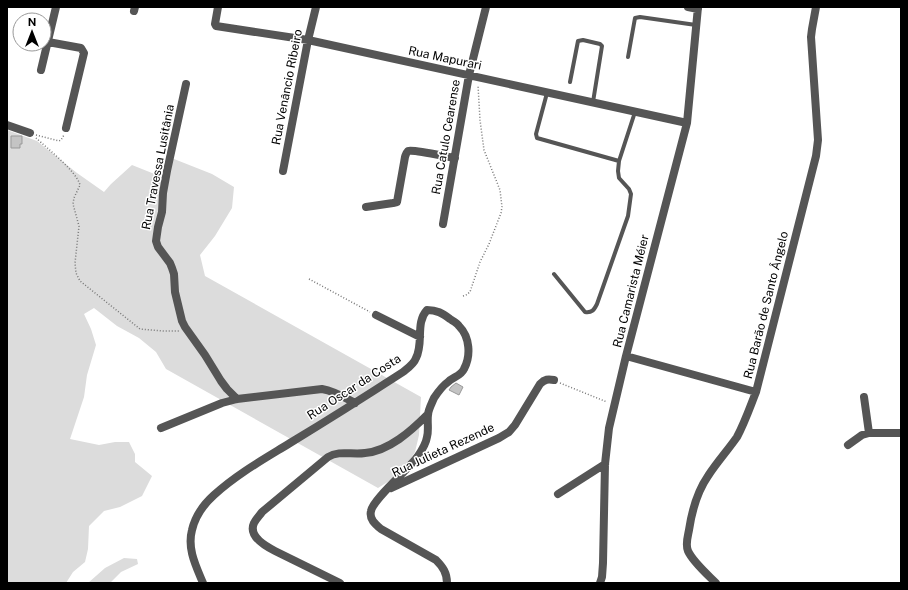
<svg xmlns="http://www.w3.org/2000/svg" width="908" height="590" font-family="'Public Sans',sans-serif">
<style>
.green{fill:#dcdcdc}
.building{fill:#c4c4c4;stroke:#999}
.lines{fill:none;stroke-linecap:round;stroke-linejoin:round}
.path{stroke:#777;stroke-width:1.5;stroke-dasharray:1 2;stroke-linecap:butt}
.lane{stroke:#555;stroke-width:4}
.street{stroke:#555;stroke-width:8}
.labels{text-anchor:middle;stroke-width:3;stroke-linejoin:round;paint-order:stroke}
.street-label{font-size:12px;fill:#000;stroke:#fff}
</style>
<rect width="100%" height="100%" fill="#fff"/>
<path class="green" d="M7,130L37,141L77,173L104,192L111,184L132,165L162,177L169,157L212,174L234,187L232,208L215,236L200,255L205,276L421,397L419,435L415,452L402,473L378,488L166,369L156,352L139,338L117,326L94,308L84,314L91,329L96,345L87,375L84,397L70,439L99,445L115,442H129L135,454V462L152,476L142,496L120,507L104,511L89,526L88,549L85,562L73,572L66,583H7Z
M124,558L137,559L138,564L121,572L110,583H88L105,568Z"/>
<path class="building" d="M11,136H22V144H20V148H11Z
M456,383L463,387L459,395L449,390L451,387Z"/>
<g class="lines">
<path class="path" d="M36,135L59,141L61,140L64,135
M36,138C47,148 77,172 80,185L74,198L73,204L79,226L75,263L76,273L80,281L140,329L164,331H179
M309,279L370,312
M463,296L466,295L470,292L480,262L489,244L501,213L502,207L500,190L484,150L480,120L478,85
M560,383L607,402"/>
<path class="lane" d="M628,57L635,18L640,17L696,25
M570,82L578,41L583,40L600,44L602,46L593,102
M547,93L536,134L537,138L619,161
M554,274L585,312C592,313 594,310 597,304L628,216L631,194L629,189L619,178L618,171L619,161L635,112"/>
<path class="street" d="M218,7L215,24L216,26L308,40L687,123
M688,7L698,9
M134,11L135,7
M48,42L81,48L84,53L66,128
M41,70L56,7
M186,84L167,171L163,193L162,212L158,227L156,241L158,247L170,263L172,268L174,274L175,292L182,321L185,327L205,355L221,381L227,389L237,399
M7,125L30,133
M283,171L308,40L316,7
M366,207L393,203L397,202L405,157C406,154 406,153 408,151C414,149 447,157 455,158
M443,224L469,75L486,7
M376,315L420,337
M626,356L756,392
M864,397L869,433
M161,428L222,403L237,399L322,389C334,391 344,397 355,403
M848,445L862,435L869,433H901
M391,488L499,438L509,432L515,425L540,384C545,379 548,379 554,380
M558,494L605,464
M203,583C196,566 187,549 192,530C195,517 204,504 214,495C237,474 264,459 290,443C328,420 366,396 403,372C408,368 414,364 416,358C424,343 415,323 427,310C437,310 442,313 450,319C453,321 457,323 459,326C470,337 471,356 464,369C461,376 453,377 448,382C442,386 438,392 434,398C432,403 428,410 428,415C427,422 429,430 427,437C426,444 422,450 418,456C409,469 373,499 371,511C369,519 375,524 381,529L436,560C443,567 447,573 447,583
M340,583L275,551C265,546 248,536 254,523C256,519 260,515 262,512L328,457C339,450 352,455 365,453C389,451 411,431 428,414
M600,583L602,577L603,563L605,464L609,428L626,356L687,123L698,7
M716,583C707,574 693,562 688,551C685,544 688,536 689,530C692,510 697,492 708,476C717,462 728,450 737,437C745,422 750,407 756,392L816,156L818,140L811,37L812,29L816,7"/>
</g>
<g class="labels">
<g class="street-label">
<text transform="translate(445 58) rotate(12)" y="4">Rua Mapurari</text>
<text transform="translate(287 87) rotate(-79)" y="4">Rua Venâncio Ribeiro</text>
<text transform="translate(446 137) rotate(-80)" y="4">Rua Catulo Cearense</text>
<text transform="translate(158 167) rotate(-79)" y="4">Rua Travessa Lusitânia</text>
<text transform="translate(631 291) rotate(-76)" y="4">Rua Camarista Méier</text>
<text transform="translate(766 305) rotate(-76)" y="4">Rua Barão de Santo Ângelo</text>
<text transform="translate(354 387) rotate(-33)" y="4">Rua Oscar da Costa</text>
<text transform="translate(443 450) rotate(-25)" y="4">Rua Julieta Rezende</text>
</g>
</g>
<rect width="908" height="590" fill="none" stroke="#000000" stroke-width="16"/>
<g transform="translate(32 32)"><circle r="19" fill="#ffffff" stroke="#999999"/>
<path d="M0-3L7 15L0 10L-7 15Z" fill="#000000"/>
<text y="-6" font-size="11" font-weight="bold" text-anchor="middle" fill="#000000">N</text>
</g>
</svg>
